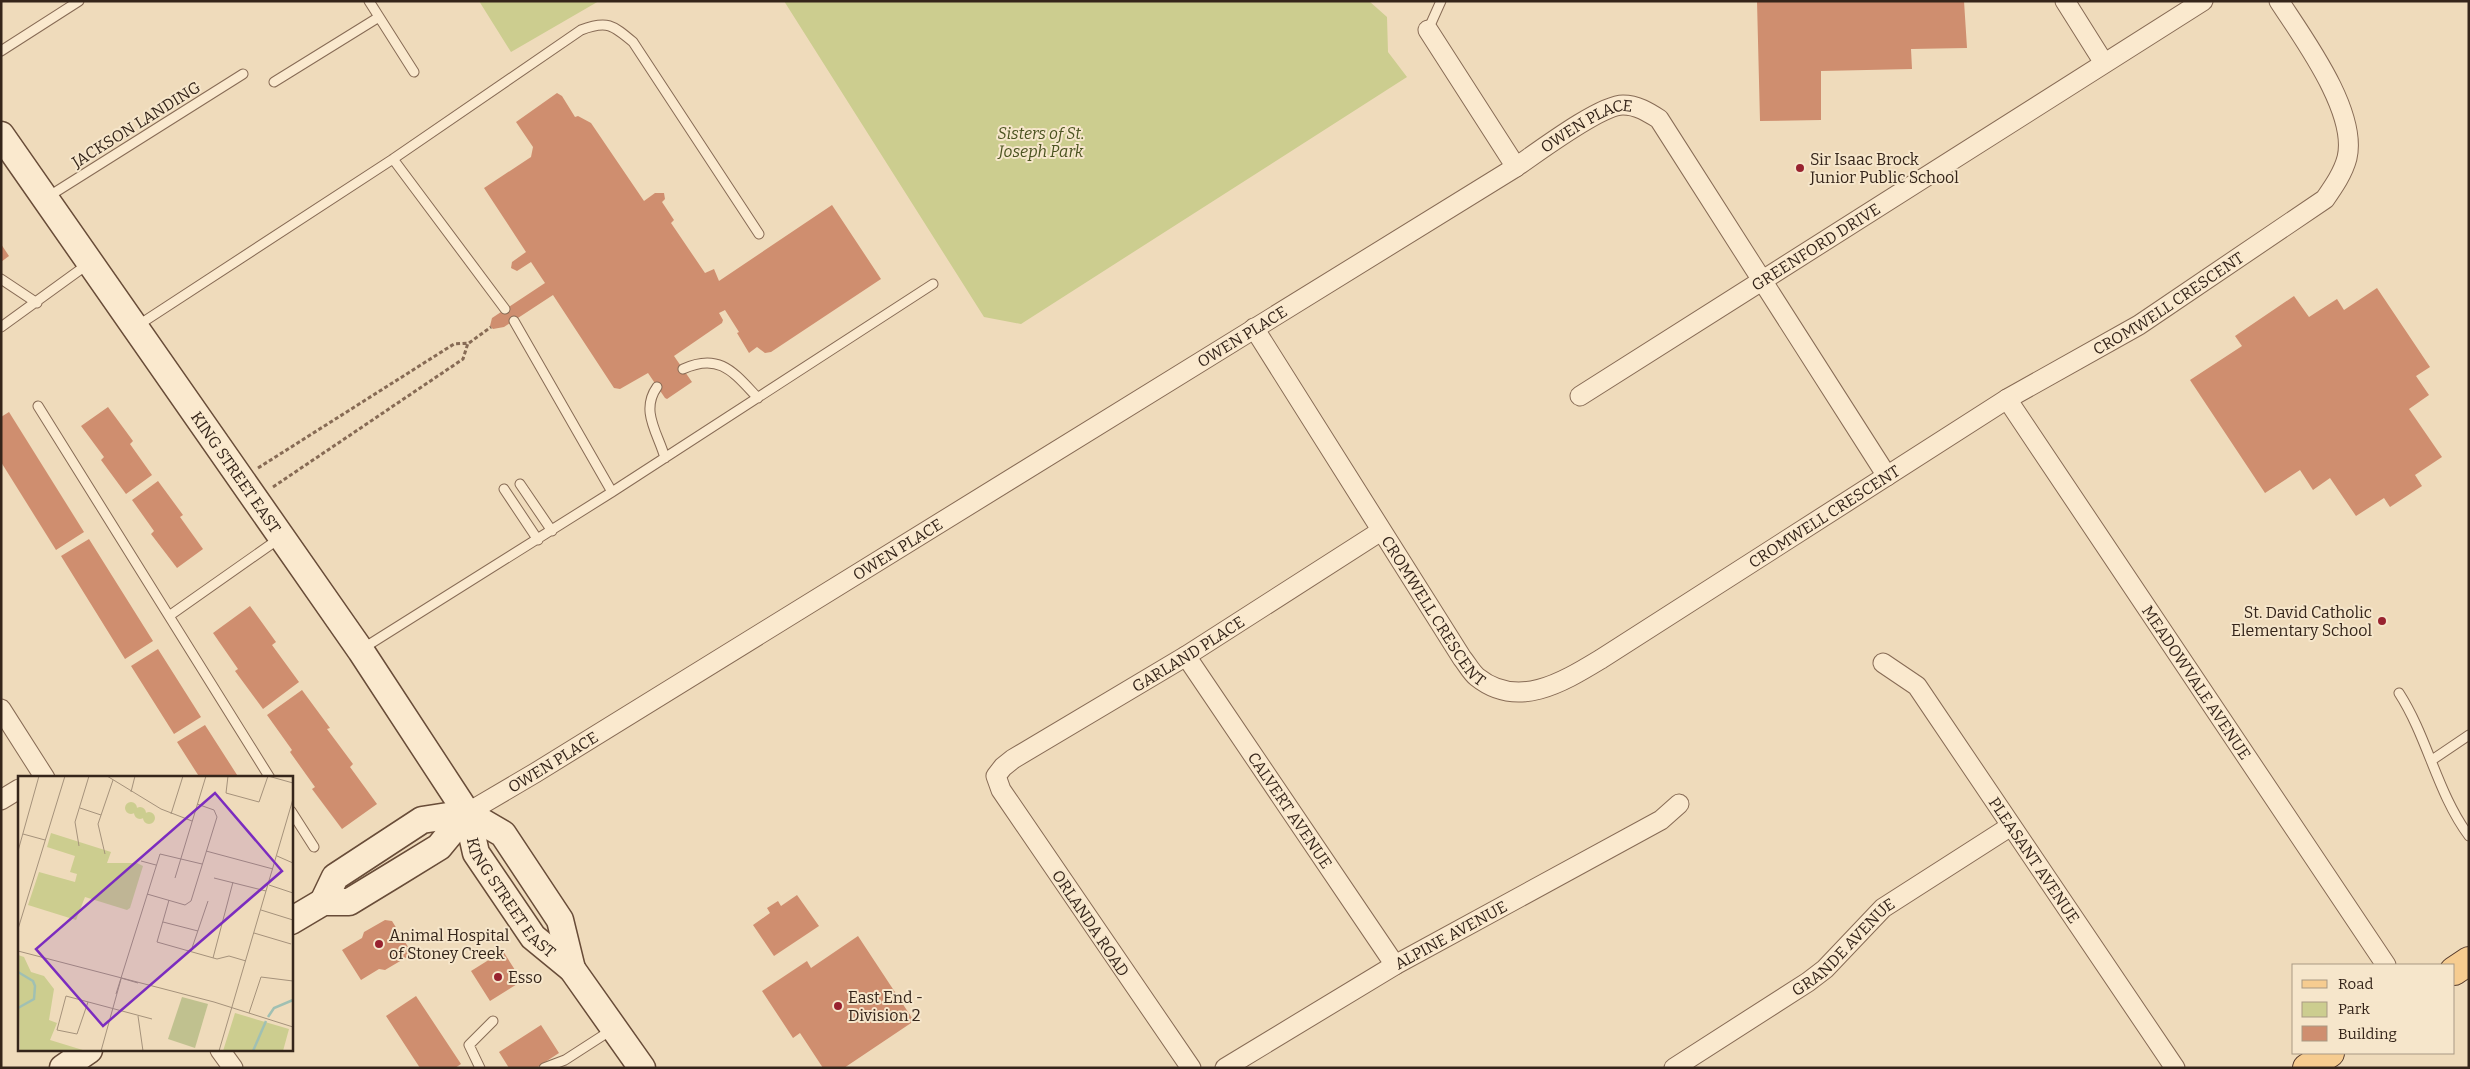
<svg xmlns="http://www.w3.org/2000/svg" width="2470" height="1069" font-family="Bitter,serif">
<style>
.green{fill:#cccd8f}
.building{fill:#cf8e6f}
.lines{fill:none;stroke-linecap:round;stroke-linejoin:round}
.lane-casing{stroke:#876b55;stroke-width:11}
.street-casing{stroke:#876b55;stroke-width:21}
.secondary-casing{stroke:#684c38;stroke-width:29}
.primary-casing{stroke:#54392a;stroke-width:30}
.path{stroke:#876b55;stroke-width:3;stroke-dasharray:4 2.5;stroke-linecap:butt}
.lane{stroke:#fae9ce;stroke-width:9}
.street{stroke:#fae9ce;stroke-width:19}
.secondary{stroke:#fae9ce;stroke-width:26}
.primary{stroke:#f6cc90;stroke-width:28}
.poi-dot{fill:#98222f;stroke:#f6e6cb;stroke-width:2}
.labels{text-anchor:middle;stroke-width:4;stroke-linejoin:round;paint-order:stroke}
.street-label{font-size:16px;fill:#35251a;stroke:#f6e6cb}
.park-label{font-size:16px;font-style:italic;fill:#4b5320;stroke:#f6e6cb}
.poi-label{font-size:16px;fill:#35251a;stroke:#f6e6cb;text-anchor:start}
.inset-river{fill:none;stroke:#a0c0b3;stroke-width:2.5}
.inset-road{fill:none;stroke:#a5927b;stroke-width:1}
.view{fill:#7b2cbf;fill-opacity:0.15;stroke:#7b2cbf;stroke-width:2.5}
.inset-edge{fill:none;stroke:#35251a;stroke-width:2.5}
</style>
<rect width="100%" height="100%" fill="#efdbbb"/>
<path class="green" d="M479,1H599L511,52Z
M784,1H1369L1387,17L1388,52L1407,77L1021,324L984,317Z"/>
<path class="building" d="M1757,1H1964L1967,48L1911,49L1912,69L1821,71V120L1760,121Z
M557,93L562,96L575,117L578,116L591,123L644,201L655,193H664L665,199L662,202L674,220L671,223L705,273L714,269L719,281L832,205L881,279L771,352L765,353L757,347L749,353L737,333L739,332L725,310L719,313L723,320L722,323L674,356L692,382L667,399L665,398L648,373L620,389L614,388L553,295L504,327L493,329L490,326L492,318L545,283L531,262L517,271L511,268L512,262L526,252L484,188L531,157L533,147L516,122Z
M1,244L9,256L1,262Z
M2377,288L2430,367L2416,376L2429,395L2409,409L2442,457L2415,475L2422,486L2390,507L2384,498L2356,516L2330,478L2313,490L2300,470L2265,493L2190,380L2242,346L2235,336L2294,296L2309,317L2337,299L2344,310Z
M108,407L133,441L130,444L152,475L126,494L101,460L104,457L81,426Z
M9,412L84,532L56,550L1,462V417Z
M158,481L183,515L180,517L203,549L177,568L151,534L154,531L132,500Z
M89,539L153,641L125,659L61,556Z
M250,606L276,642L272,645L299,682L263,709L235,671L238,669L213,633Z
M158,649L201,717L174,734L131,666Z
M302,690L330,728L327,729L353,764L350,767L377,804L342,829L312,789L315,787L290,752L292,750L267,715Z
M205,725L239,778H200L177,742Z
M797,895L819,926L774,956L753,925L770,913L767,908L778,901L781,906Z
M385,920L392,921L410,950L407,957L385,970L379,969L361,980L342,950L362,938L364,932Z
M858,936L914,1021L844,1068H823L800,1033L793,1038L762,991L807,961L811,968Z
M503,951L522,981L490,1001L471,971Z
M416,996L461,1064L455,1068H420L386,1016Z
M541,1025L559,1053L536,1068H509L499,1052Z"/>
<g class="lines">
<defs>
<path id="lane" d="M369,1L414,72
M1428,30L1441,1
M1,51L79,1
M274,82L379,17
M393,159L505,309
M46,198L243,74
M1,279L37,303
M514,321L612,492
M137,326L393,159L581,30C607,20 613,25 633,42L759,234
M1,327L88,264
M683,369C720,352 734,373 758,398
M657,387C640,411 658,433 665,458
M38,406L270,778
M520,484L552,531
M504,489L538,540
M169,616L280,538
M362,649L612,492L933,284
M2399,693C2428,738 2437,793 2469,836
M2432,760L2469,735
M291,811L314,847
M480,1068L469,1045L493,1021
M544,1068L565,1060L613,1029"/>
<g id="street">
<path d="M2065,1L2104,63"/>
<path d="M1428,30L1516,167"/>
<path id="s1" d="M1254,328L1462,658C1467,664 1471,672 1477,677C1518,710 1563,682 1601,659L2007,399L2139,325L2325,199C2334,186 2343,173 2347,158C2358,112 2303,38 2279,1"/>
<path id="s2" d="M1580,396L2203,1"/>
<path id="s3" d="M2007,399L2386,965"/>
<path id="s4" d="M1186,656L1395,965"/>
<path id="s5" d="M1883,663L1917,686L2175,1068"/>
<path d="M1,709L45,778"/>
<path d="M1,800L19,789"/>
<path id="s6" d="M467,813L535,773L1516,167C1538,152 1600,105 1623,105C1637,105 1648,112 1659,119L1887,476"/>
<path d="M220,1050L233,1068"/>
<path id="s7" d="M1191,1068L1001,790L996,776L1003,767L1013,759L1186,656L1381,531"/>
<path id="s8" d="M1225,1068L1395,965L1661,820L1679,804"/>
<path id="s9" d="M1674,1068L1808,982L1825,969L1883,908L2011,826"/>
</g>
<g id="secondary">
<path id="s10" d="M1,135L361,651L467,813L476,853L533,937L572,969L642,1068"/>
<path d="M467,813L503,834L560,920L572,969"/>
<path d="M323,902L335,877L422,820L467,813"/>
<path d="M291,921L323,902H349L395,874L439,847L467,813"/>
<path d="M63,1068L89,1050"/>
</g>
<path id="primary" d="M2454,971L2469,961
M2307,1068L2330,1053"/>
</defs>
<use href="#lane" class="lane-casing"/>
<use href="#street" class="street-casing"/>
<use href="#secondary" class="secondary-casing"/>
<use href="#primary" class="primary-casing"/>
<path class="path" d="M258,468L454,344L469,343L491,327
M273,487L463,359L468,343"/>
<use href="#lane" class="lane"/>
<use href="#street" class="street"/>
<use href="#secondary" class="secondary"/>
<use href="#primary" class="primary"/>
</g>
<g class="poi-dot">
<circle cx="1800" cy="168" r="5"/>
<circle cx="2382" cy="621" r="5"/>
<circle cx="379" cy="944" r="5"/>
<circle cx="498" cy="977" r="5"/>
<circle cx="838" cy="1006" r="5"/>
</g>
<g class="labels">
<g class="street-label">
<text transform="translate(136 124) rotate(-32)" y="6">JACKSON LANDING</text>
<text dy="6" stroke="none"><textPath href="#s6" startOffset="1315">OWEN PLACE</textPath></text>
<text dy="6" stroke="none"><textPath href="#s2" startOffset="279">GREENFORD DRIVE</textPath></text>
<text dy="6" stroke="none"><textPath href="#s1" startOffset="1219">CROMWELL CRESCENT</textPath></text>
<text dy="6" stroke="none"><textPath href="#s6" startOffset="910">OWEN PLACE</textPath></text>
<text dy="6" stroke="none"><textPath href="#s10" startOffset="411">KING STREET EAST</textPath></text>
<text dy="6" stroke="none"><textPath href="#s1" startOffset="814">CROMWELL CRESCENT</textPath></text>
<text dy="6" stroke="none"><textPath href="#s6" startOffset="505">OWEN PLACE</textPath></text>
<text dy="6" stroke="none"><textPath href="#s1" startOffset="335">CROMWELL CRESCENT</textPath></text>
<text dy="6" stroke="none"><textPath href="#s7" startOffset="580">GARLAND PLACE</textPath></text>
<text dy="6" stroke="none"><textPath href="#s3" startOffset="341">MEADOWVALE AVENUE</textPath></text>
<text dy="6" stroke="none"><textPath href="#s6" startOffset="100">OWEN PLACE</textPath></text>
<text dy="6" stroke="none"><textPath href="#s4" startOffset="186">CALVERT AVENUE</textPath></text>
<text dy="6" stroke="none"><textPath href="#s5" startOffset="251">PLEASANT AVENUE</textPath></text>
<text dy="6" stroke="none"><textPath href="#s10" startOffset="920">KING STREET EAST</textPath></text>
<text transform="translate(1091 923) rotate(56)" y="6">ORLANDA ROAD</text>
<text dy="6" stroke="none"><textPath href="#s8" startOffset="262">ALPINE AVENUE</textPath></text>
<text dy="6" stroke="none"><textPath href="#s9" startOffset="209">GRANDE AVENUE</textPath></text>
</g>
<g class="park-label">
<text x="1041" y="139">Sisters of St.<tspan x="1041" dy="18">Joseph Park</tspan></text>
</g>
<g class="poi-label">
<text x="1810" y="165">Sir Isaac Brock<tspan x="1810" dy="18">Junior Public School</tspan></text>
<text x="2372" y="618" text-anchor="end">St. David Catholic<tspan x="2372" dy="18">Elementary School</tspan></text>
<text x="389" y="941">Animal Hospital<tspan x="389" dy="18">of Stoney Creek</tspan></text>
<text x="508" y="983">Esso</text>
<text x="848" y="1003">East End -<tspan x="848" dy="18">Division 2</tspan></text>
</g>
</g>
<g transform="translate(18 776)">
<rect width="275" height="275" fill="#efdbbb"/>
<path d="M107 32a6 6 0 1 1 12 0a6 6 0 1 1-12 0ZM116 37a6 6 0 1 1 12 0a6 6 0 1 1-12 0ZM125 42a6 6 0 1 1 12 0a6 6 0 1 1-12 0ZM33,57L93,76L89,87H119L125,90L112,132L109,134L67,121L58,144L10,129L21,96L57,106L59,98L52,96L57,80L29,71ZM0,179L6,181L13,196L26,200L36,213L31,244L39,247L32,264L68,275H2ZM217,237L271,253L265,275H205Z" fill="#cccd8f"/>
<path d="M164,221L190,228L177,272L150,263Z" fill="#c0c18f"/>
<path class="inset-river" d="M0,196L15,205L17,210L16,223L0,232M250,241L256,232L275,224M235,275L248,245"/>
<path class="inset-road" d="M89,0L143,33L174,45M210,0L208,17L241,26L250,0M250,0L275,7M113,16L117,0M62,32L83,39M153,38L165,0M5,58L27,64M61,70L57,46L71,0M0,75L21,0M188,75L255,93M87,78L80,48L95,4M259,80L275,87M123,85L138,89M157,102L188,0M196,102L248,115M251,109L275,117M129,118L167,129L173,125L199,41L196,34L179,28M151,124L139,166L199,183L211,180L228,185M243,134L275,144M145,146L180,155M0,153L47,0M236,157L273,168M0,175L196,226L275,251M173,175L190,125M195,182L215,106M103,202L120,207M98,218L142,78L184,88M70,226L59,258L39,254L48,220L134,243M231,237L243,201L275,205M120,240L125,275M83,275L103,203M201,275L275,23"/>
<path class="view" d="M197,17L264,95L85,250L18,173Z"/>
<rect width="275" height="275" class="inset-edge"/>
</g>
<rect width="2470" height="1069" fill="none" stroke="#35251a" stroke-width="5"/>
<rect x="2292" y="964" width="162" height="90" fill="#f6e6cb" stroke="#a99984"/>
<rect x="2302" y="980" width="25" height="8" fill="#f6cc90" stroke="#a99984"/>
<text x="2338" y="989" font-size="15" fill="#35251a">Road</text>
<rect x="2302" y="1002" width="25" height="15" fill="#cccd8f" stroke="#a99984"/>
<text x="2338" y="1014" font-size="15" fill="#35251a">Park</text>
<rect x="2302" y="1026" width="25" height="15" fill="#cf8e6f" stroke="#a99984"/>
<text x="2338" y="1039" font-size="15" fill="#35251a">Building</text>
</svg>
